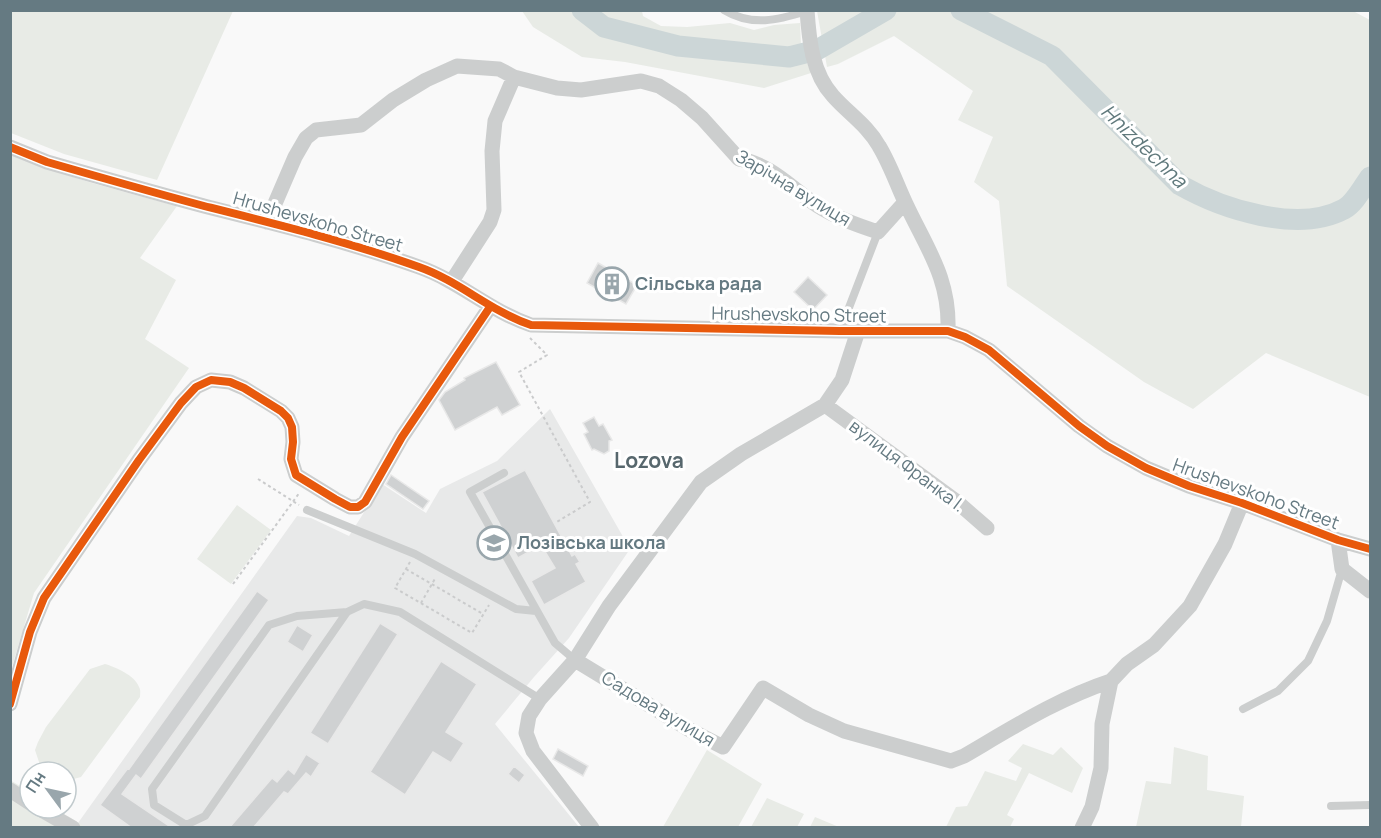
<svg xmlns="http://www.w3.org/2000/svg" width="1381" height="838" font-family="Manrope,sans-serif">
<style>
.built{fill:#e8e9e9}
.green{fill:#e8ebe6}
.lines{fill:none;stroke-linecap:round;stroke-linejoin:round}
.river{stroke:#ccd6d7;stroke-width:21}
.building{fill:#cfd1d2;stroke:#e8e8e8;stroke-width:1.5}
.path{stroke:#cacbcc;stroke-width:2;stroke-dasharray:3 3;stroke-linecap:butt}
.service{stroke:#cccece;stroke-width:8}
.minor{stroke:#cccece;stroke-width:15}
.cycleway-casing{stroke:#fff;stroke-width:11}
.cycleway{stroke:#e8590c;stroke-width:8}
.labels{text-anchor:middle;stroke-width:6;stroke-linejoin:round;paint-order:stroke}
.street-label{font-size:18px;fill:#657a82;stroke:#fff}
.poi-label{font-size:18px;font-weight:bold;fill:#657a82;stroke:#fff;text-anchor:start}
.water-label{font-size:20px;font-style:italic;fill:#60797c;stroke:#fff}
.quarter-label{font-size:21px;font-weight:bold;fill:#57676d;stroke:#fff}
</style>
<rect width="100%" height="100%" fill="#f9f9f9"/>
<path class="built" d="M550,409L630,549L569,638L534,677L495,724L579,827L86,828L78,823L297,516L311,518L349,536L382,484L426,513L440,489L497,461Z"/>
<path class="green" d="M10,11H233L157,180L64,154L11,133Z
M522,11H642L643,16L661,26L687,27L730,23L754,30L774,25L800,23L801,45L811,73L764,88L625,62L582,57L533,27Z
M1353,11L1370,20V397L1266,353L1193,409L1144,382L1007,286L999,201L974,182L993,137L958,120L973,91L894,36L838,64L827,67L817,11Z
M11,155C64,177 121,191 177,206L140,258L176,280L145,339L189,368L34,593L11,670Z
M237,505L271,530L231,584L197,559Z
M105,664C115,667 135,675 139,687C141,690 140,694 140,697L81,777L66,781V772H49L40,765L35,750L38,742L46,727L90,669Z
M1023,744L1053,755L1061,747L1083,768L1072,793L1029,773L1007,815L1014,819L1010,827H946L956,807L967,806L985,771L1016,781L1022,768L1008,761Z
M1174,747L1208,756L1207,790L1244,796L1241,827H1136L1146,781L1171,784Z
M707,750L762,784L738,827H663Z
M10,780L30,792V808H54L86,827H11Z
M767,798L804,814L797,827H751Z
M815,817L839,827H810Z"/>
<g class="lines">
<path class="river" d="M582,10L604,27L678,46L789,57L817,50L886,10
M961,10L1052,56L1180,185C1222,209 1298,234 1344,209C1354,204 1363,187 1370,177"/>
</g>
<path class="building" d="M598,263L637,285L626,304L612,296L609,300L599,294L601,291L587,283Z
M808,277L827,295L813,310L794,292Z
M496,362L520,405L502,415L497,407L455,430L439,400L445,392L465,380L464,378Z
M594,417L599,426L603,424L612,440L609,441V451L604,454L594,449L592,450L584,434L588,432L583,423Z
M525,470L572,556L575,554L580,562L576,564L586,582L544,605L531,581L555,568L541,545L518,558L482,492Z
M391,475L429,501L423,509L386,484Z
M257,591L269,600L141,779L136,775L122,794L172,828H132L100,805L128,768L129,769Z
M380,623L398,634L328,744L310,733Z
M297,625L313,635L303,652L287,642Z
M441,661L477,684L446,732L464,743L451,763L433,752L405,795L370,772Z
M558,749L588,766L583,776L553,759Z
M306,754L320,763L311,777L306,773L288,794L284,792L253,828H229L272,778L277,782L288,769L294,774Z
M514,766L525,775L519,783L508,774Z"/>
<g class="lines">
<path class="path" d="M530,338L547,355L519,372L590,502L555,523
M258,479L299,505
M410,562L395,588L472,633L489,605
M406,569L483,614
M233,584L300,492
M421,603L436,577"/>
<path class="service" d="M724,10C752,27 778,20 807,11
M840,331L878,232
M504,473L470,492L555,643L575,660
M307,510L415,554L516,609L536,611
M347,612L297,616L269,625L152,789L154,805L186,825L205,816L347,612L364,604L400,612L540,699
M1243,709L1278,691L1308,661L1327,621L1342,569
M1331,806L1370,805"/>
<path class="minor" d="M807,10C809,40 812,73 833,96C848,113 868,126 879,146C890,164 897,185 906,204C927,249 950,278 948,331
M10,147L47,162C99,177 152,192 204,206C276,224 349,242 419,267C459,281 490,311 531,325L840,331H948L965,337L989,350L1079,426L1107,446L1146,468L1189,486L1242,503L1338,540L1370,549
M267,222L295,157L306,138L316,130L361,125L393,100L426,80L457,66L499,69L514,77L557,88L581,90L641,81L659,86L681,100L702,118L739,159C771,164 792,189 818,206C837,218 857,225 878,232L905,202
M452,281L490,222L494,210L492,151L495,121L514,77
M825,405L956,501L987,528
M1338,540L1342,569L1370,591
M575,660L690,730L723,747L763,688L809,715L844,731L951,761L964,756C1012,728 1059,698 1111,681
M10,704L30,632L44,598L139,460L181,403L196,387L211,380L230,382L244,388L281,411L288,418L292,427L293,442L291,459L296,475L335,499L350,507H358L365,502L402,437L490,307
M10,790L30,803
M38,808L73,828
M592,828L533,751L526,733L529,716L540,699L575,660L609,606L701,482L741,454L825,405L842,380L858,331
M1082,828L1092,807L1101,768L1102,724L1111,681L1127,664L1154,645L1190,606L1225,544L1242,503"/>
<defs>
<path id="cycleway" d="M10,147L47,162C99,177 152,192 204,206C276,224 349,242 419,267C459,281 490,311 531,325L840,331H948L965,337L989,350L1079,426L1107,446L1146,468L1189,486L1242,503L1338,540L1370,549
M10,704L30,632L44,598L139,460L181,403L196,387L211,380L230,382L244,388L281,411L288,418L292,427L293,442L291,459L296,475L335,499L350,507H358L365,502L402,437L490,307"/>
</defs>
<use href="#cycleway" class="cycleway-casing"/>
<use href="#cycleway" class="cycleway"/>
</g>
<defs>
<symbol id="building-ring" viewBox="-11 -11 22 22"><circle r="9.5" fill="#fff" stroke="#99a6ac" stroke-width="1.5"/><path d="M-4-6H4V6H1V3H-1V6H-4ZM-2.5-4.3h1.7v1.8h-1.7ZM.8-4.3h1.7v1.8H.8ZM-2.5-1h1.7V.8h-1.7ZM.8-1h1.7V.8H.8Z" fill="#99a6ac"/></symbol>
<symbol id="school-ring" viewBox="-11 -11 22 22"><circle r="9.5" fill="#fff" stroke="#99a6ac" stroke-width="1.5"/><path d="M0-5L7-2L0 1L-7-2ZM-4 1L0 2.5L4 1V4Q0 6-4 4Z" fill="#99a6ac"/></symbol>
</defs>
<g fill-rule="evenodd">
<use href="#building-ring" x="593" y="265" width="38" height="38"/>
<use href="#school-ring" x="475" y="524" width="38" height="38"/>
</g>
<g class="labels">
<g class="street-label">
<text transform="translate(793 188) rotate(31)" y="6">Зарічна вулиця</text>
<text transform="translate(318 222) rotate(16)" y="6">Hrushevskoho Street</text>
<text transform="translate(799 315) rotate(1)" y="6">Hrushevskoho Street</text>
<text transform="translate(907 466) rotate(37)" y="6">вулиця Франка І.</text>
<text transform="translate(1256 494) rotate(20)" y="6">Hrushevskoho Street</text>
<text transform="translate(658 709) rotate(31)" y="6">Садова вулиця</text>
</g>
<g class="poi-label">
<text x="635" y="290">Сільська рада</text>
<text x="517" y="549">Лозівська школа</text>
</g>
<g class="water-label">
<text transform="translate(1144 146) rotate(44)" y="7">Hnizdechna</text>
</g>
<g class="quarter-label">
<text x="649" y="468">Lozova</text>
</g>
</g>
<rect width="1381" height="838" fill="none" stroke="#657a82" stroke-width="24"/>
<g transform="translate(48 790) rotate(303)"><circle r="28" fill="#ffffff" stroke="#c1cacd" stroke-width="1.5"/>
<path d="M0-4.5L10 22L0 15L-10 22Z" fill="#99a6ac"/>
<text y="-9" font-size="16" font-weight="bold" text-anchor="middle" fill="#657a82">Пн</text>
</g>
</svg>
